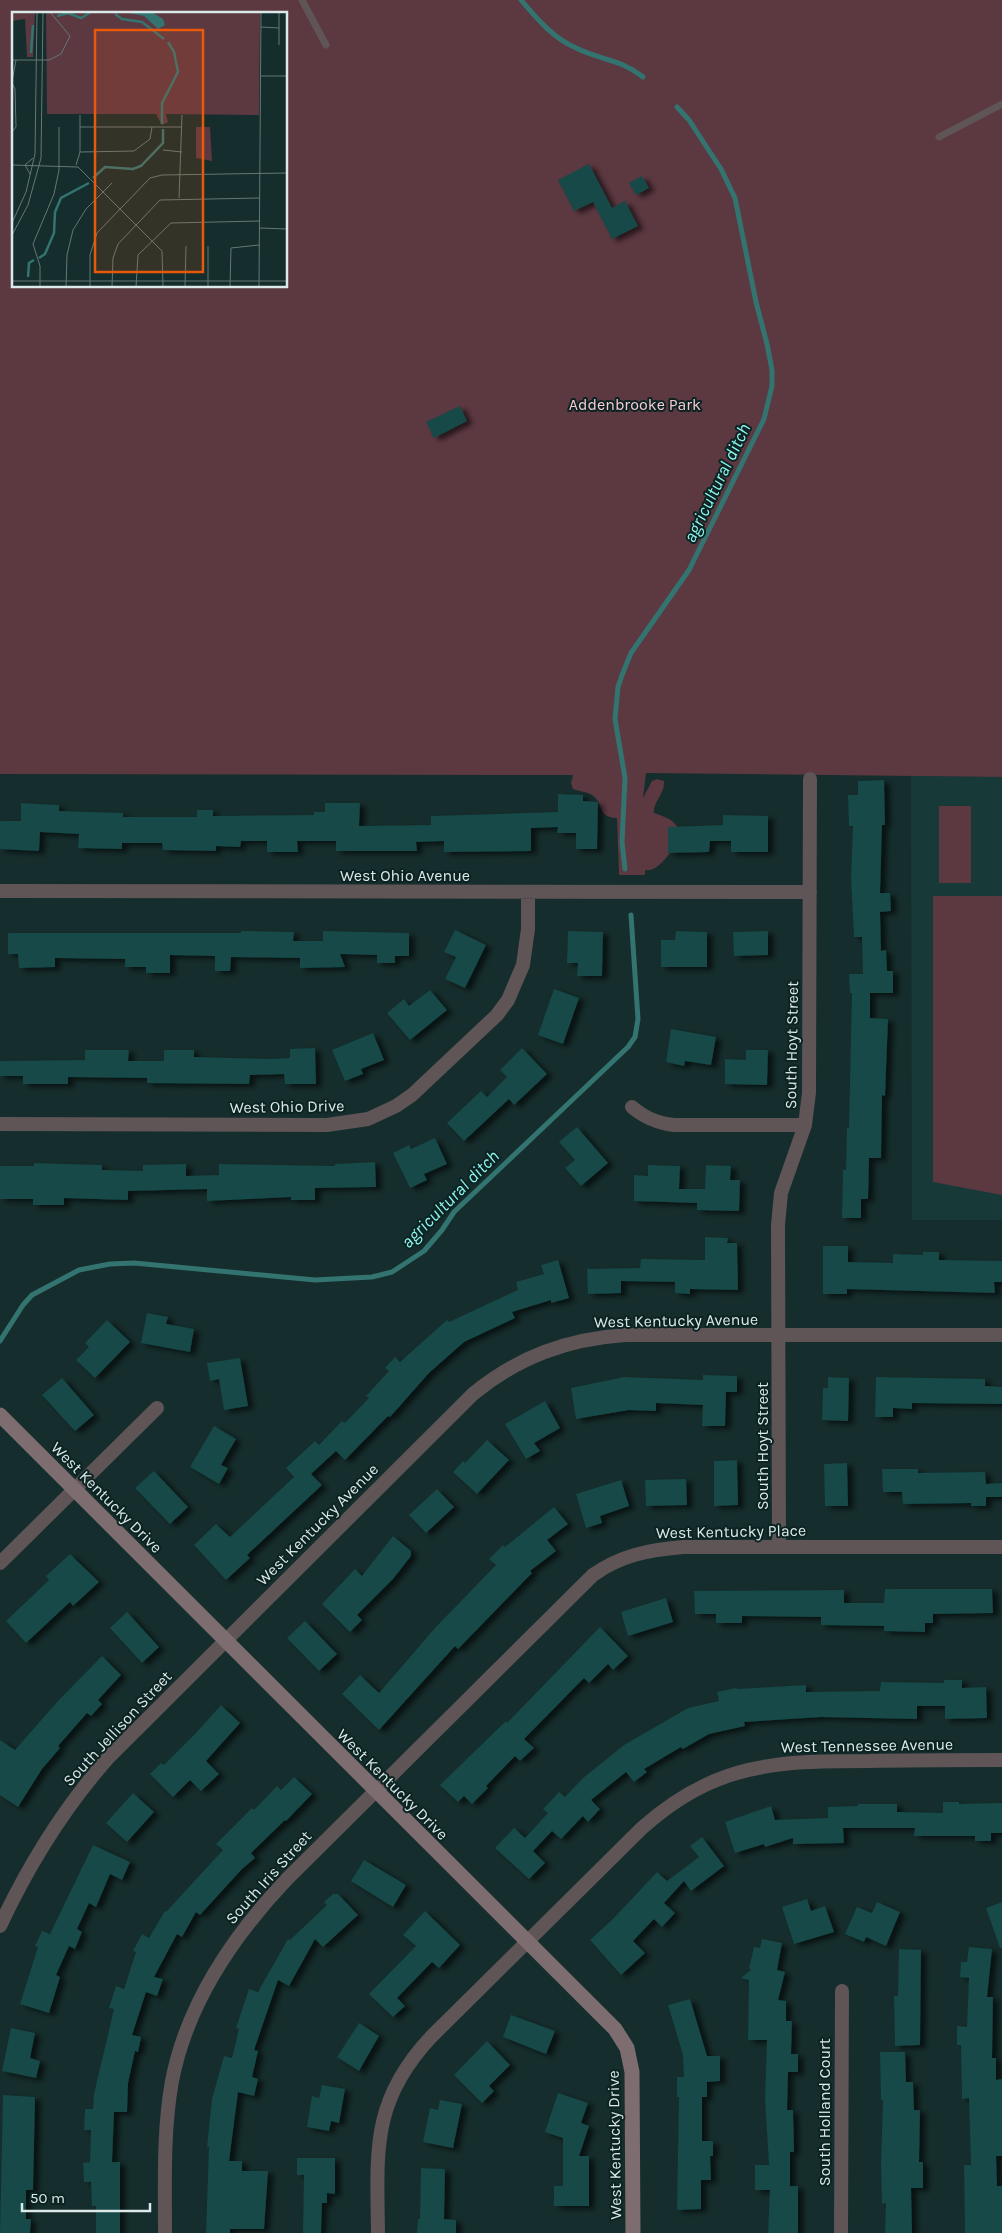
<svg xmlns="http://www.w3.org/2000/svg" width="1002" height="2233" font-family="Karla,sans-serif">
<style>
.built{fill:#173938}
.green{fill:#5c3841;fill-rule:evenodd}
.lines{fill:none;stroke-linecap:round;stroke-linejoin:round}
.stream{stroke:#337471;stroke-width:5}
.building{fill:#154846;filter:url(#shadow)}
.lane{stroke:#5f5456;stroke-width:7}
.street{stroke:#5f5456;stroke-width:14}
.secondary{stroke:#7d6d70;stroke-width:15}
.labels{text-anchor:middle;stroke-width:4;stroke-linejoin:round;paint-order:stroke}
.park-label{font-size:16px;fill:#fac9d3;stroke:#0b2322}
.street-label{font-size:16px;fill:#dbe9e8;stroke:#0b2322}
.water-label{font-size:18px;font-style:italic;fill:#8ff5ef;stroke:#0b2322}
.inset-river{fill:none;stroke:#337471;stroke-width:2.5}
.inset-road{fill:none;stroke:#647877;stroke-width:1}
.view{fill:#e8590c;fill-opacity:0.15;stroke:#e8590c;stroke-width:2.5}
.inset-edge{fill:none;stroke:#dbe9e8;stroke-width:2.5}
</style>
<defs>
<filter id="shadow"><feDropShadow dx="5.5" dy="3" stdDeviation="2.5" flood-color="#0009"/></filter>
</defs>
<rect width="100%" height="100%" fill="#152d2c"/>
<path class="built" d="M911,776L1002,777V1220H912Z"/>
<path class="green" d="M0,0H1002V777L646,773L643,798L652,781L657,779L664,781C665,795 653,800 654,813C668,818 676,820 680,834C675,846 660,873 645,870V875H619L617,818C596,817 605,804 592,795C588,792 578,791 573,789L571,783L573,775L0,774ZM14,14H286V286H14Z
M939,806H971V883H939Z
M933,896H1002V1195L933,1182Z"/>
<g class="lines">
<path class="stream" d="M521,0C537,19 553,38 576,48C600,60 621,59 643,77
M625,869L622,842L625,778L615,719L618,687L622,675L631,653L689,570L764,419L772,386V370L767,344L756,302L735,198L721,169L689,120L677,107
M0,1341L23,1305L32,1295L79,1270L110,1264L134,1263L315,1280L372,1277L392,1272L424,1251L442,1230L454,1212L628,1047L635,1037L638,1019L631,915"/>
</g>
<path class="building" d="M589,164L612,208L625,201L638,226L612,239L593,202L574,211L558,180Z
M642,176L649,188L636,195L629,183Z
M460,406L467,421L434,438L426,422Z
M884,780L885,825H882L880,893H890L891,911L880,912L881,951L886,950L887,971H893V993H870V1018L888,1019L885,1096L882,1095L881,1158H869L868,1199H861V1218H842L843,1170H846L847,1128H849L852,993H850L849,974H863L862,937H854L851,878L853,826H849L848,795H858V781Z
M558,794L583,795V801L598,802L597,849H576V833H557L558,827L531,828V851L444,852V841L416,842L417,851H336V841H297L298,852H267V841H241L240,847L216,846V851L163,850L162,843H122V849L78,848L79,834L40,832L39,851L0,849V821H21V803L59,805V811L123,813V817H197V810H213V816L314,815V812H325V803H360L359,826L431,825V816L558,812Z
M723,815L768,816V852H731V841H710L709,852L668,853V827L723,825Z
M455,930L486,945L465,988L445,979L456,957L444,952Z
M241,931L294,932L293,941H323V931L409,933V956H395V963H377V955L340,954L345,967L300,968V958L231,957L230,971H215V956L170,955V973H146V967H125V959L55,958V967L19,968L18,954H8V933H241Z
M568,931L603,932L602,976H577L578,963H567Z
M676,931L707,932V967H661V940H675Z
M768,931V955L734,956L733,932Z
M554,989L579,998L563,1044L538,1035Z
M430,990L447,1010L410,1040L387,1013L404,999L409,1006Z
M671,1029L716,1037L711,1065L685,1061L684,1066L666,1062Z
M373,1033L384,1060L361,1069L363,1074L345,1081L332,1050Z
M315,1048L316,1084H285L284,1074L250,1075L249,1084L147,1083V1078L68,1077V1084H23V1076H0V1061L85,1060V1050H129L128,1061H164V1050H194V1057L270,1059L290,1058V1049Z
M522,1048L547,1074L514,1105L509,1099L464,1141L447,1123L481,1091L487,1097L507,1077L500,1070Z
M746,1050H768L767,1085L725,1084V1059L746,1060Z
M577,1127L608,1163L581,1186L565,1168L575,1160L559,1142Z
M435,1138L447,1164L424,1174L427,1180L410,1188L393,1153L409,1145L411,1149Z
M375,1162L376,1187L315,1188V1200H291V1197L207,1201V1189L128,1191V1200L64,1198V1205H33V1199H0V1166H34V1163L65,1164L102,1165V1170L143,1171V1165L186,1164V1176L219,1175V1164L335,1166V1164Z
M648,1165L680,1166L679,1189H705L706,1165L731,1166L730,1180H740L739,1211L697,1210V1203L634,1201V1175L648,1176Z
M705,1237L728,1238L727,1243H737L738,1290L690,1289V1294L675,1293V1282L621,1281V1293L588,1294L587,1269L640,1268L641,1259L705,1260Z
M823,1246H848V1262L893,1263V1254L923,1255V1252H939V1260L1002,1261V1282H994L995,1293L847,1289V1294H823Z
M558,1260L569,1298L551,1303V1300L512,1312L515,1318L464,1342L429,1373L390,1417L388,1416L345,1460L336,1451L311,1474L322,1485L247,1555L250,1558L226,1580L194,1545L216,1524L230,1537L294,1477L286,1468L315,1441L319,1445L342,1421L345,1423L369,1398L366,1396L389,1371L385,1368L395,1357L400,1362L447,1320L449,1322L518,1290L516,1282L544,1274L541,1265Z
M147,1313L168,1317L166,1324L194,1329L190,1352L141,1343Z
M107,1320L130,1342L95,1378L76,1360L89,1347L85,1343Z
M240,1358L248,1406L224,1410L219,1379L210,1381L207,1363Z
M703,1375L737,1376V1392H726L725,1426H702L703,1405L656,1403V1411L629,1410L576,1419L571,1388L624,1377L703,1380Z
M828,1377L849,1378L848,1421L822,1420L823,1388H828Z
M876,1377L985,1379V1386L1002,1387V1404L912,1403V1409L893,1408V1417H875Z
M62,1378L94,1415L75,1431L42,1395Z
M545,1401L560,1428L534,1443L540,1451L526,1459L505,1424Z
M214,1426L236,1439L221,1465L228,1468L219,1484L190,1467Z
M487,1440L509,1460L477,1494L453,1472L463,1461L465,1463Z
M737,1460L738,1505L714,1506V1461Z
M847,1463L848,1506H825L824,1464Z
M882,1469H918V1473L985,1472L986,1484L1002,1483V1497H986V1506H971V1503L903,1504L902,1492H883Z
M154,1471L188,1507L170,1524L135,1488Z
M686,1479L687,1505L646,1506L645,1480Z
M621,1480L629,1506L600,1516L602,1523L586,1528L576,1494Z
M437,1489L454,1507L426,1533L409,1515Z
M554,1507L568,1524L547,1540L556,1551L530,1571L532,1573L458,1649L455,1646L379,1730L342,1694L360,1675L379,1693L435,1628L496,1565L489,1559L503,1545L505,1547Z
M393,1536L411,1551V1556L393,1579L357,1615L362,1620L350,1632L322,1604L355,1569L362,1576Z
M70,1554L99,1582L73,1606L70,1602L26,1643L6,1621L49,1580L46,1576Z
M885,1589H992L993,1613L933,1614V1623H925V1632L884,1631V1626L821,1625V1617L742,1616V1623H716V1614H695L694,1591L844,1590V1603H884Z
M666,1598L673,1622L628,1636L621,1612Z
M127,1612L159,1647L142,1663L110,1628Z
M305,1621L337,1654L319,1671L287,1638Z
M600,1627L628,1656L613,1670L608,1664L589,1683L584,1678L524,1739L534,1748L520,1761L515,1756L486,1786L488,1788L472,1804L464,1796L458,1802L440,1785L506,1721L507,1723Z
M102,1656L121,1675L98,1700L102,1704L91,1716L87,1713L58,1746L60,1748L42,1769L18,1807L0,1795V1740L15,1750L57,1702Z
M944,1680H962V1688L986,1687L987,1718L945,1719V1706H917V1719L821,1717L744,1722L745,1726L709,1734L683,1749L681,1747L644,1769L647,1772L634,1782L626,1772L591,1800L600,1809L588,1822L583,1816L561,1839L552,1831L533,1851L545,1863L529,1879L495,1848L514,1828L525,1838L548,1813L543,1809L559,1792L565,1797L583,1778L624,1745L688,1708L719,1701L717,1692L736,1688L737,1689L806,1685V1692L880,1691L881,1682L944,1683Z
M221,1705L240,1723L206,1761L219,1774L201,1791L190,1780L173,1797L150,1774L161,1763L164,1765L196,1733Z
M294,1777L312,1794L286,1821L285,1820L251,1853L255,1858L242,1869L200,1915L196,1912L182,1937L177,1934L154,1977L163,1979L157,1996L146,1992L132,2035L141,2037L138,2052L135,2051L128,2083L127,2112H114L112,2162H120V2233H96V2206H92L91,2182H84L83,2163L90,2162L91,2130H84L85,2109H93L94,2094L114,2009L109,2008L116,1986L124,1989L136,1952L133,1951L142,1934L149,1938L165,1911L166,1912L223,1850L216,1844L252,1808L254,1810L277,1786L281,1790Z
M133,1793L154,1812L127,1842L106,1823Z
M943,1802H959V1804L1002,1803V1833H991V1841H975V1836H914L915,1828H843L844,1843L793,1844V1838L765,1847L764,1844L735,1853L725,1822L771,1806L775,1820L828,1818V1807L858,1806V1804H897V1812L943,1813Z
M702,1837L724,1866L691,1891L684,1881L664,1903L675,1913L662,1927L654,1919L633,1941L645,1953L621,1975L590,1940L613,1919L657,1872L667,1881L699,1857L690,1846Z
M93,1845L130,1862L122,1880L110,1874L96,1907L89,1903L77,1929L82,1932L75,1949L69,1946L56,1975L60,1977L49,2013L20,2004L38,1947L35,1946L42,1931L50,1934Z
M364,1860L406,1885L393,1907L351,1881Z
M333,1894H338L358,1915L323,1947L315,1939L289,1986L278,1980L254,2050L258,2051L252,2077L258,2079L254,2096L238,2092L229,2161H242V2171H268L264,2229H230V2233H206L209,2147H207L212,2099L224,2056L232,2058L239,2029L236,2028L249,1989L258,1992L288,1939L290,1940L327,1905L324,1902Z
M807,1899L811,1911L825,1906L834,1932L794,1944L782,1907Z
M877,1902L900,1912L886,1946L866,1937L864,1942L845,1934L857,1907L872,1913Z
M1002,1902V1948H1000L986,1908Z
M425,1911L460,1945L439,1968L432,1962L397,1998L405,2006L393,2017L369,1994L416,1946L403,1935Z
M762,1939L782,1943L777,1970L785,1972L778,2000L786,2001V2021H792L791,2054H798V2072H788L787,2110H793L794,2152H790V2186H798V2233H768L770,2190H755V2165H769L765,2098L767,2040H748L749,1980L741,1978L751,1970L749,1968L754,1947L760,1948Z
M969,1947L992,1949L987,1997H993L992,2058H996V2080L1002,2079V2156H996L997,2186H1002V2233H965L964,2165H971L969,2098L962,2099L961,2045H957V2026L967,2027L969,1978L960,1977L961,1962H967Z
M899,1949L921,1950L920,2045L895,2046L894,1996H898Z
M690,1999L707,2056H720V2081L707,2082V2097H702V2141H713V2156H710L711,2180H701V2209L677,2210L679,2097H677V2077H684L683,2055L668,2005Z
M511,2015L555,2031L546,2054L503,2037Z
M359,2023L379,2036L359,2071L337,2057Z
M11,2028L35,2033L30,2058L40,2061L36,2078L2,2071Z
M487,2041L510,2065L489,2086L494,2091L482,2103L454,2075Z
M880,2052H905L906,2082H913L914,2110H920L919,2162H923V2188H911L912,2233H885L886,2203L882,2204L881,2163L883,2100H881Z
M322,2085L345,2089L339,2123L331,2121L329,2131L307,2127L312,2096L319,2098Z
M558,2093L588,2103L581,2123L589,2126L579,2156H589V2206H554V2186H563V2138L545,2132Z
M3,2095L35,2097L33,2190H26V2219H31L30,2233H0Z
M440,2100L462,2104L453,2148L423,2142L430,2108L438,2110Z
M297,2158H335V2194L327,2193V2203H322L321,2233H303L304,2175H297Z
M421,2168L445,2169L444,2219L456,2220V2233H417L418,2219H420Z"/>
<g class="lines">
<path class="lane" d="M302,0L326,45
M939,137L1002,104"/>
<path class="street" d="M0,891L810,892
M632,1107C645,1118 657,1123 674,1125H805
M0,1124L327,1125L368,1119L396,1106L412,1095L497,1015L508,1000L523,965L528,929V892
M779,1547L778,1225L781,1193L805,1125L809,1093L810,779
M0,1563L157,1408
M0,1926C29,1864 63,1809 108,1758L473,1394C518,1357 567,1339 625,1335H1002
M165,2233C165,2182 163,2131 172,2081C187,2003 233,1936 287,1879L593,1575C621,1555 649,1550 683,1547H1002
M378,2233C377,2151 371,2101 431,2037L642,1828C715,1763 775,1761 869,1761C913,1760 958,1760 1002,1760
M841,2233L842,1991"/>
<path class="secondary" d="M0,1415L615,2029L627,2048L632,2072L633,2233"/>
</g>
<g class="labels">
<g class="park-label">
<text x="635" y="410">Addenbrooke Park</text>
</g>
<g class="street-label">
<text x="405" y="881">West Ohio Avenue</text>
<text transform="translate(791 1045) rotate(-89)" y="6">South Hoyt Street</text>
<text transform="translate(287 1106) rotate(-1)" y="6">West Ohio Drive</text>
<text transform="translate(676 1320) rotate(-1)" y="6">West Kentucky Avenue</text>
<text transform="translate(762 1446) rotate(-90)" y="6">South Hoyt Street</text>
<text transform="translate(107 1497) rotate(45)" y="6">West Kentucky Drive</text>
<text transform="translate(317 1524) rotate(-45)" y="6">West Kentucky Avenue</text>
<text transform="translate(731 1531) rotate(-1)" y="6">West Kentucky Place</text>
<text transform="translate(117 1728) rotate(-47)" y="6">South Jellison Street</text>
<text transform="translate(867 1745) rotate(-1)" y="6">West Tennessee Avenue</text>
<text transform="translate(393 1784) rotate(45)" y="6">West Kentucky Drive</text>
<text transform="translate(268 1877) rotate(-48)" y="6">South Iris Street</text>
<text transform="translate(824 2112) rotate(-90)" y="6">South Holland Court</text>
<text transform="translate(614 2145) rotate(-91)" y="6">West Kentucky Drive</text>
</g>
<g class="water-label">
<text transform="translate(717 483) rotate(-64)" y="6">agricultural ditch</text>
<text transform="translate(450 1199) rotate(-45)" y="6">agricultural ditch</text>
</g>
</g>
<g transform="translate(12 12)">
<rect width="275" height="275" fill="#152d2c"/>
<path d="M0,0H23L21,45H15L13,7L0,9ZM34,0H248L247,103L154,102L156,110L150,113L144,102H35ZM184,115H198L200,149L184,146Z" fill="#5c3841"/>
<path d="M112,0H140L151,7L153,13L146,17L132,4Z" fill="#337471"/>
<path class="inset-river" d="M103,2L110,7L130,10L152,27M45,4L56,1L69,6L79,0M19,41L21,13M150,112V91L166,60L162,40L156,30M81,166L93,155L121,157L129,154L151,131V117M27,246L33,242L42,221L43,200L49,186L77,171M16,265L17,251L22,248"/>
<path class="inset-road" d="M267,0V33M249,15L267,16M0,48H37L49,42L58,24L38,0M249,64H275M0,70L4,48M0,71L3,77L4,115L0,120M68,115H170M151,138L170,140M68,140L122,139L138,127L140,115M0,153L66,155L150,239L151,275M64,153L68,140V103M18,162L13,153L21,146M167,186L170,103M0,211L14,180L23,142L25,0M248,216L275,217M0,223L16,193L29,146L31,0M0,269H275M28,275V254L21,232L42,182L47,158V115M54,275L55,243L61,218L74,197L100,171M78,275V243L85,221L138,166L150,163L275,161M100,275L101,246L106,232L148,188L248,186M124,275L126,243L159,211L248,209M173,275L174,234M196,275V234M218,275L219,236L247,233M247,275L249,0"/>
<path class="view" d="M83,18H191V260H83Z"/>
<rect width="275" height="275" class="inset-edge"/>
</g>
<path d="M22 2203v8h128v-8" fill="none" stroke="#dbe9e8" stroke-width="2.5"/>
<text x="30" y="2203" font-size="15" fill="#dbe9e8" stroke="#0b2322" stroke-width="4" paint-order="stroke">50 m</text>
</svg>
